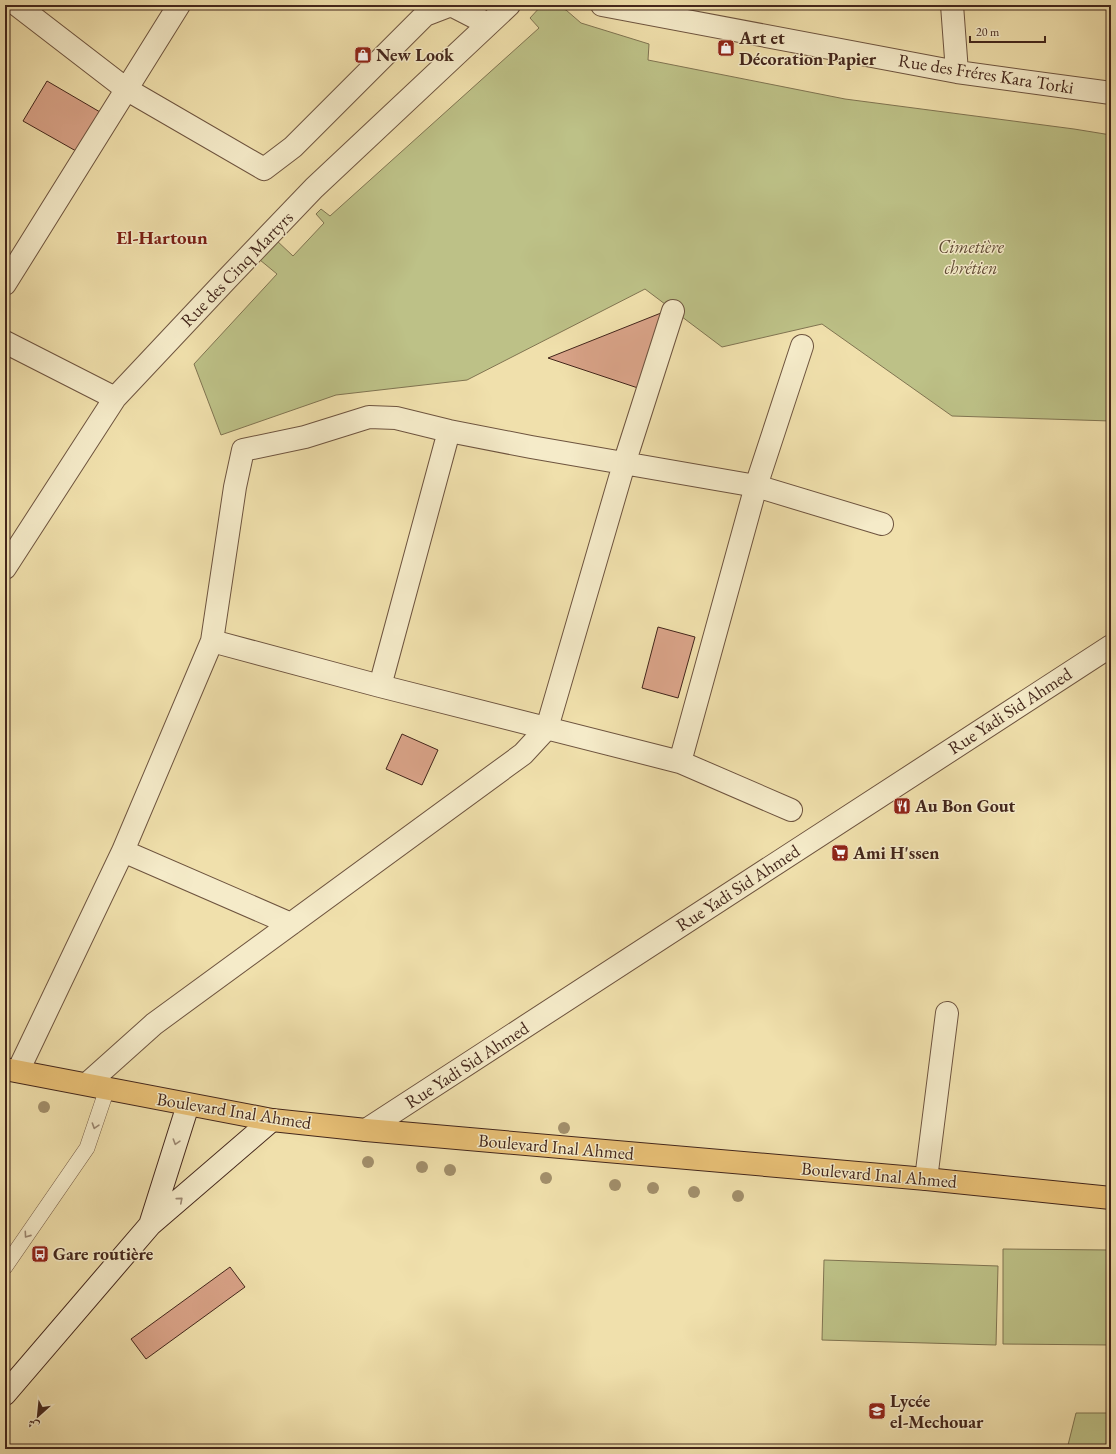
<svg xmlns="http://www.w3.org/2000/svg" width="1116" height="1454" font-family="'EB Garamond',Amiri,serif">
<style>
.green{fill:#bdc187;stroke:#807451}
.building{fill:#d9a388;stroke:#43261b}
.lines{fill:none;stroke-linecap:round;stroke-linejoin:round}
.lane-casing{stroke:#6e543f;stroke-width:16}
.street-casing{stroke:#6e543f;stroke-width:24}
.secondary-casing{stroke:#43261b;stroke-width:24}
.primary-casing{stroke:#43261b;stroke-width:24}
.lane{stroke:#f5ebc9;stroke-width:15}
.street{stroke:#f5ebc9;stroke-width:22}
.secondary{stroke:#f5ebc9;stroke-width:22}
.primary{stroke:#e8c076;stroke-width:22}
.tree{fill:#a28f6b}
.oneway{stroke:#9c8872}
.labels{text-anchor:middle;stroke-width:3;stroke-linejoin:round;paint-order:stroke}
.poi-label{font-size:18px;font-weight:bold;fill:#43261b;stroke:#f5ebc9;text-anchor:start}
.street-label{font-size:18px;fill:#43261b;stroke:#f5ebc9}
.park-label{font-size:18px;font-style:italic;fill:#624d36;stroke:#f5ebc9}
.neighbourhood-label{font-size:19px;font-weight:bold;fill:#7a1f14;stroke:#f5ebc9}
</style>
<rect width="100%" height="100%" fill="#f0e0ac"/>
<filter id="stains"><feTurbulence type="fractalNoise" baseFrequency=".005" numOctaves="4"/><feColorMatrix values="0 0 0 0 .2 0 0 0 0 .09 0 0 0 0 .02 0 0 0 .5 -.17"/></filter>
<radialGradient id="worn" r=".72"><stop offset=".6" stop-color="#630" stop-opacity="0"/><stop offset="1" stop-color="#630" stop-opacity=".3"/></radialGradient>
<path class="green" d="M542,5H551L566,10L581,23L649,44L648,60L845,99L1074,129L1111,135V421L952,416L822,324L722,347L645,289L467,380L336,395L221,435L194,364L277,274L260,260L275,239L293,256L324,223L316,214L321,209L330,216L539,28L530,18Z
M1003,1249L1111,1250V1345L1003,1344Z
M824,1260L998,1266L996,1345L822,1340Z
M1076,1413H1111V1449H1067Z"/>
<path class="building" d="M47,81L100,112L76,151L23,121Z
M661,313L638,388L548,358Z
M658,627L695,637L678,698L642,688Z
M402,734L438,750L422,785L386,769Z
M230,1267L245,1287L146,1359L131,1339Z"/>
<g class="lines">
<defs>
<path id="lane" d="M5,1267L87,1148L107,1089"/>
<path id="street" d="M17,5L126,89L264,169L293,147L425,15L451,5L488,24
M602,5L957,72L1111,93
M952,5L957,72
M5,284L179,5
M5,342L115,398
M5,568L115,398L226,280L314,188L509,5
M212,641L380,686L680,762L791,810
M380,686L449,431
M680,762L756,486L802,346
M123,851L291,924
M18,1071L123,851L212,641L235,487L243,450L305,437L369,417L396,418L449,431L531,447L756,486L882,524
M87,1084L154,1024L523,754L547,728L624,464L673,311
M366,1130L1111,646
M926,1179L947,1013"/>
<path id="secondary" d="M150,1225L188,1105
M5,1394L150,1225L272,1120"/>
<path id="primary" d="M5,1069L272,1120L366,1130L926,1179L1111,1198"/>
</defs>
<use href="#lane" class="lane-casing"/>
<use href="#street" class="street-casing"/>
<use href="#secondary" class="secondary-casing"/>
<use href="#primary" class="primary-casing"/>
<use href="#lane" class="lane"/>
<use href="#street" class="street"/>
<use href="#secondary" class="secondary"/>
<use href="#primary" class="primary"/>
</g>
<g class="tree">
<circle cx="44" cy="1107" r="6"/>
<circle cx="564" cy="1128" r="6"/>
<circle cx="368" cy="1162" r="6"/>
<circle cx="422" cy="1167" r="6"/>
<circle cx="450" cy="1170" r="6"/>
<circle cx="546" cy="1178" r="6"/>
<circle cx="615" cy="1185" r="6"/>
<circle cx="653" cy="1188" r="6"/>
<circle cx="694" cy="1192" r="6"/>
<circle cx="738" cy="1196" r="6"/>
</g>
<defs><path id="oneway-chevron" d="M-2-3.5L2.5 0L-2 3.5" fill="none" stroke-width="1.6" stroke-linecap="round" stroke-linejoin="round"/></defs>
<g class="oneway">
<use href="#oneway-chevron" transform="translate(95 1126) rotate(108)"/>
<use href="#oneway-chevron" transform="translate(176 1142) rotate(107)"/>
<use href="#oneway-chevron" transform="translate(180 1200) rotate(-41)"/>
<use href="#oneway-chevron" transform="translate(27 1235) rotate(125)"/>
</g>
<defs>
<symbol id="shop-square" viewBox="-11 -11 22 22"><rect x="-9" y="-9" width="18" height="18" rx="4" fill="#8f2418" stroke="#f5ebc9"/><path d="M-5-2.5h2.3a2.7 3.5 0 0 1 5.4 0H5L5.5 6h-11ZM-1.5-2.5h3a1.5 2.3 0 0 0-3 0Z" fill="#fff"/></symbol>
<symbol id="restaurant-square" viewBox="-11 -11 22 22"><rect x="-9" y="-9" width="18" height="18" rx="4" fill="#8f2418" stroke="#f5ebc9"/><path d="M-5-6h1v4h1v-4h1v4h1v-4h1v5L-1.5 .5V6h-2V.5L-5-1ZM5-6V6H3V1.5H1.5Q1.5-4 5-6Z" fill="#fff"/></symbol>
<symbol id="supermarket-square" viewBox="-11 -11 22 22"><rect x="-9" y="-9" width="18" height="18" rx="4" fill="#8f2418" stroke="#f5ebc9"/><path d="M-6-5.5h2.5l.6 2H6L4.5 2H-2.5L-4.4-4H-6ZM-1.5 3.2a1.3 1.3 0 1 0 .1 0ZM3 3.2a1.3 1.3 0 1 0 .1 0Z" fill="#fff"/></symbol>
<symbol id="bus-square" viewBox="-11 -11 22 22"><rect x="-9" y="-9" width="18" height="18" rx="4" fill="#8f2418" stroke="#f5ebc9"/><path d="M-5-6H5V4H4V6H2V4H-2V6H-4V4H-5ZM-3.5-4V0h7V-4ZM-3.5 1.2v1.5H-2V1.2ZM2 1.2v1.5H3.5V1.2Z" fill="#fff"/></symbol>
<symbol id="school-square" viewBox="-11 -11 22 22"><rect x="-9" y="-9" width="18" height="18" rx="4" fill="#8f2418" stroke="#f5ebc9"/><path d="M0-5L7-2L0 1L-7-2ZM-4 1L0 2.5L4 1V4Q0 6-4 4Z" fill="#fff"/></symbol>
</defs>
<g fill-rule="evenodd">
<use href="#shop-square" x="716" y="38" width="20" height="20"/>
<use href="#shop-square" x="353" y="45" width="20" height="20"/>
<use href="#restaurant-square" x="892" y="796" width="20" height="20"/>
<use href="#supermarket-square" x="830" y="843" width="20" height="20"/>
<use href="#bus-square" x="30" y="1244" width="20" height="20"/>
<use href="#school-square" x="867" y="1401" width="20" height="20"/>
</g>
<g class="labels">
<g class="poi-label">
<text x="739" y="44">Art et<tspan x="739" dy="21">Décoration Papier</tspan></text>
<text x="376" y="61">New Look</text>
<text x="915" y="812">Au Bon Gout</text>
<text x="853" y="859">Ami H'ssen</text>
<text x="53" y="1260">Gare routière</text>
<text x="890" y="1407">Lycée<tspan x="890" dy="21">el-Mechouar</tspan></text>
</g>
<g class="street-label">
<text transform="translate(986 74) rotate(9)" y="6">Rue des Fréres Kara Torki</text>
<text transform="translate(237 269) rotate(-46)" y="6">Rue des Cinq Martyrs</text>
<text transform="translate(1010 711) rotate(-33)" y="6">Rue Yadi Sid Ahmed</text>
<text transform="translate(738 888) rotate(-33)" y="6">Rue Yadi Sid Ahmed</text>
<text transform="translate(467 1065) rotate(-33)" y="6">Rue Yadi Sid Ahmed</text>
<text transform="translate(234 1111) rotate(9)" y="6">Boulevard Inal Ahmed</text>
<text transform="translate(556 1147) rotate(5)" y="6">Boulevard Inal Ahmed</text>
<text transform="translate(879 1175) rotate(5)" y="6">Boulevard Inal Ahmed</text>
</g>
<g class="park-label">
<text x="971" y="253">Cimetière<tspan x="971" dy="21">chrétien</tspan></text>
</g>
<g class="neighbourhood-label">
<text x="162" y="244">El-Hartoun</text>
</g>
</g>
<rect width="1116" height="1454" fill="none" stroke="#f0e0ac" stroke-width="20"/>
<rect x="6" y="6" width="1104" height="1442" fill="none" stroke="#43261b" stroke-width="2"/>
<rect x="10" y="10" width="1096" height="1434" fill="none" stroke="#43261b"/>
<g transform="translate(38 1416) rotate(207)" stroke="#f5ebc9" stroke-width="3" paint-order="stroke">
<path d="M0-3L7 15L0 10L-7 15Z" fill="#43261b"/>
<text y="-6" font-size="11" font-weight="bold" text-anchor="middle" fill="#43261b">ش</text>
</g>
<path d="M970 36v6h75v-6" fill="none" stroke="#43261b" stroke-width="2"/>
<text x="976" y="36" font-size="12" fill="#43261b" stroke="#f5ebc9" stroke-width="3" paint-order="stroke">20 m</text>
<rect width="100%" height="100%" filter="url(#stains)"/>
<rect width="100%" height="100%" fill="url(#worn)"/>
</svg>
